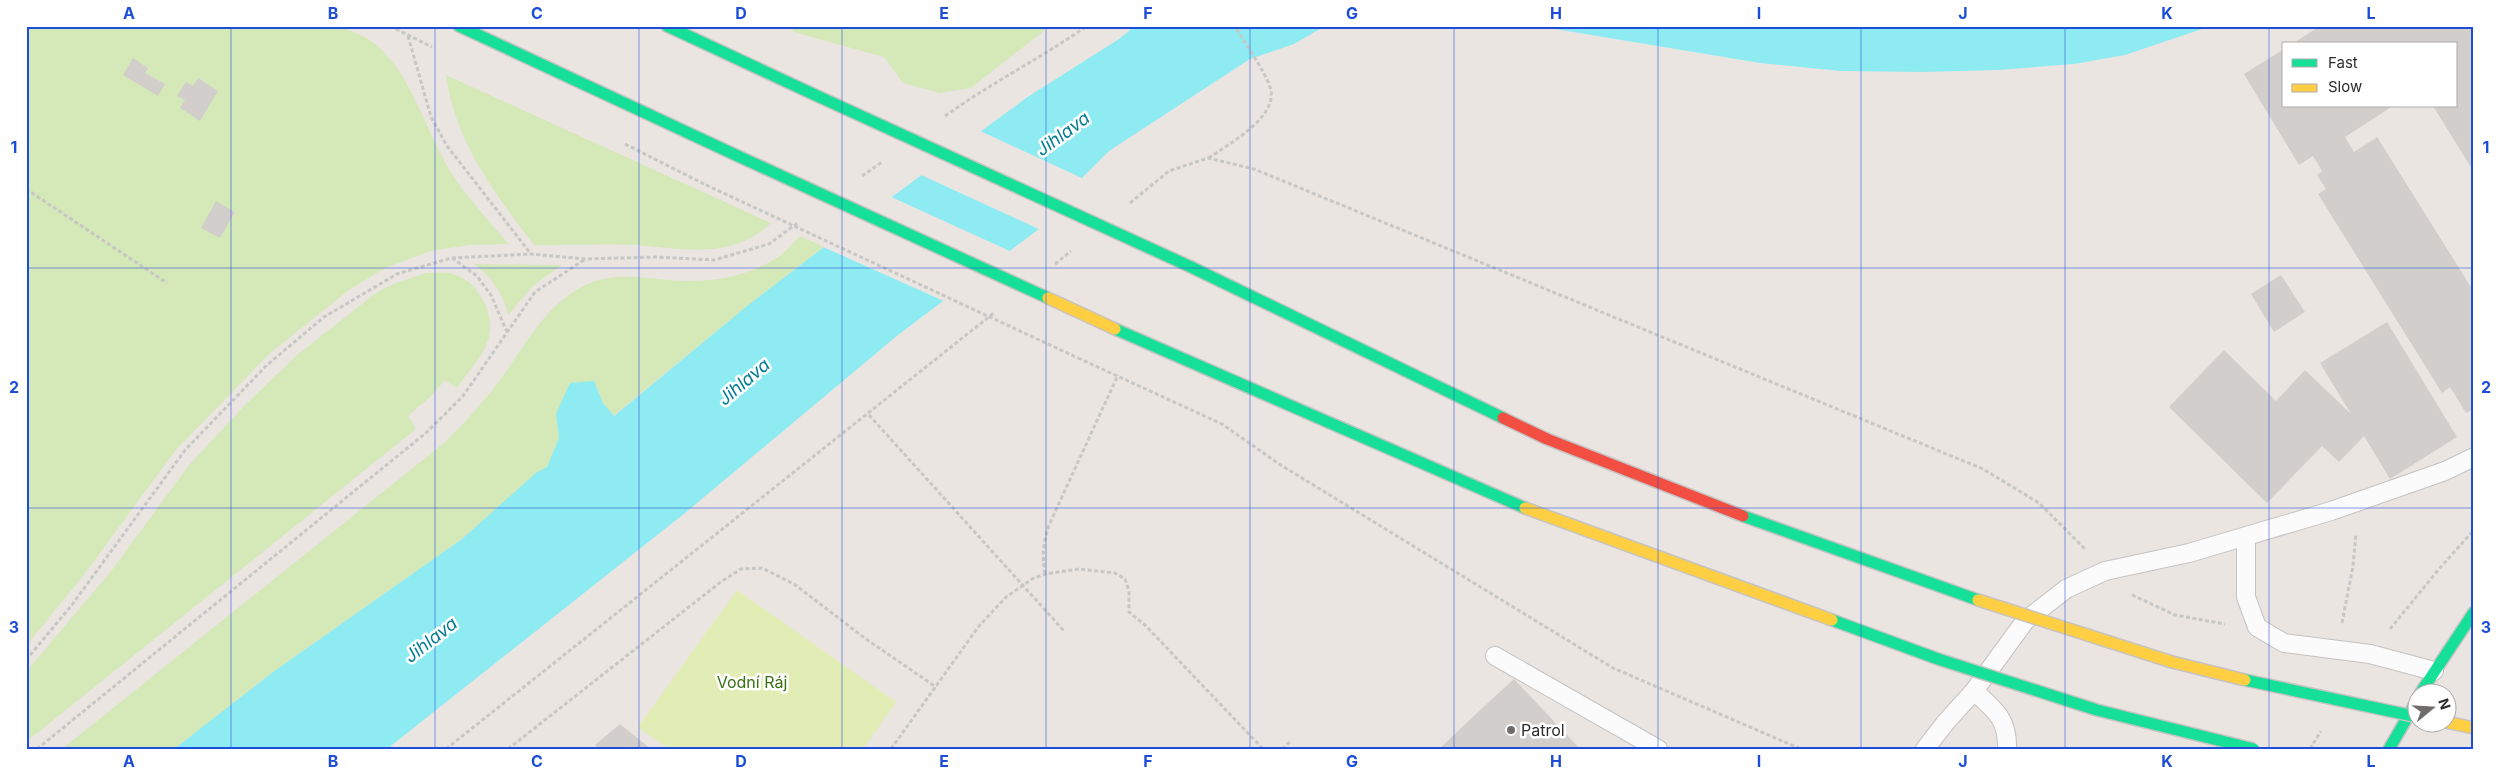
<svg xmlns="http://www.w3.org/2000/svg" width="2500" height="775" font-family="Inter,sans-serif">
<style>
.green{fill:#d4e8b8}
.pitch{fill:#e2ecb5}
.water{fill:#8febf2}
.pier{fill:#ebe5e2}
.building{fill:#d1cecb}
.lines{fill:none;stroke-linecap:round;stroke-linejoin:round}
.lane-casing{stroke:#c4c3c4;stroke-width:20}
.fast-casing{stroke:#c4c3c4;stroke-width:14}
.slow-casing{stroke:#c4c3c4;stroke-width:14}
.jam-casing{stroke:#c4c3c4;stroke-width:14}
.path{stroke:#c7c7c6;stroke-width:3;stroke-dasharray:4 2.5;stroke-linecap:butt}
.lane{stroke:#fcfbfb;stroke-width:18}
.fast{stroke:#16e098;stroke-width:11}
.slow{stroke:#ffcf43;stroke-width:11}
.jam{stroke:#f24e42;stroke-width:11}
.fast-bridge-casing{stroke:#c6c3c2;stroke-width:14;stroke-linecap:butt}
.slow-bridge-casing{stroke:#c6c3c2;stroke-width:14;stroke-linecap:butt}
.path-bridge{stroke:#c7c7c6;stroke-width:3;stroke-dasharray:4 2.5;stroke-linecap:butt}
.fast-bridge{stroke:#16e098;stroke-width:11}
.slow-bridge{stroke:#ffcf43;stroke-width:11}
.grid{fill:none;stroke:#1d4ed8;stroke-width:1;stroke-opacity:0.55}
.poi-dot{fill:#6f6d6c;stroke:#fff;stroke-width:2}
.labels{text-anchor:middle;stroke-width:5;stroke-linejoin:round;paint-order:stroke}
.park-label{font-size:16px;fill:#397114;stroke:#fff}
.poi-label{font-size:16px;fill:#2c2c2c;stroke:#fff;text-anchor:start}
.water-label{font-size:18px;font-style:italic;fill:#037e94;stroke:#fff}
.neatline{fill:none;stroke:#1d4ed8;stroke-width:2}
.grid-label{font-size:16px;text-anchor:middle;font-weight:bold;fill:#1d4ed8}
</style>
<rect width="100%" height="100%" fill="#ebe5e2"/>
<path class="green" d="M26,26H340C350,31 363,35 371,41C412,70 426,135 454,177C470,201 490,222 509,244L470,245L431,251L385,268L349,290L269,354L175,451L83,576L26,646Z
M784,26H1050L971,88L940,93L903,83L884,57L797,33Z
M446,75L771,223C732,260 686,249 637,245C603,243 568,246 534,245C494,192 455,142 446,75Z
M800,236L824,247L747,306L613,416L603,403L594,381L556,414L559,438L547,467L537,473L462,539L273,672L174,749H62L439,447C459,429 477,409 494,388C523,351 544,302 590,283C622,271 651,280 684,281C717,282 751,275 778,257C786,252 793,243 800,236Z
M474,264L562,265L534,285L508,315C503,293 492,277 474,264Z
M426,273C433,273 442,272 449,273C478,278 498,316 487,343C481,359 466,374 457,388L445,380L431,396L408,416L416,429L26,742V672L112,570L189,465L244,406L297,355L376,293L393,284Z"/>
<path class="pitch" d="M737,590L896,702L863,749H669L638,727Z"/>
<path class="water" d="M1135,26H1325L1294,44L1250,59L1109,151L1082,178L1064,210L898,335L685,513L387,749H174L273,672L462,539L537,472L547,467L559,438L556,414L570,383L594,381L603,403L614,416L747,306L824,247L1026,98L1119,39Z
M1537,26H2211L2125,55L2074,64L1999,70L1922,72L1840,71L1760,63Z"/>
<path class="pier" d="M978,130L1084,179L1066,212L1041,230L919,174Z
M889,196L1012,252L946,302L821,246Z"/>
<path class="building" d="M2320,26H2474V172L2433,106H2456V44H2292Z
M2284,49V106H2393L2345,137L2354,152L2377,137L2474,292V409L2466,413L2450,387L2442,393L2318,194L2326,189L2317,175L2322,171L2313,156L2299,165L2244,74Z
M133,58L148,68L145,73L165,84L158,96L123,75Z
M198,78L218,91L200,121L180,108L185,100L177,96L186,82L193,86Z
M216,201L235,212L220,238L201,228Z
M2281,275L2305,312L2274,332L2251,294Z
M2387,322L2457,437L2390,479L2364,436L2339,462L2322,446L2267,503L2169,407L2224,350L2276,401L2305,370L2351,414L2320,363Z
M1514,679L1580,749H1439L1478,712Z
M620,724L651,749H599L595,745Z"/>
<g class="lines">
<defs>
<path id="lane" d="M2246,536V597L2257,627L2284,643L2370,654L2434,671
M1495,656L1658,749
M1974,691C1995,710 2008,719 2007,749
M1925,749L1946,722L1974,691L2025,621L2066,589L2105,571L2189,553L2331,511L2445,471L2474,457"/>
<path id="fast" d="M459,26L740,157
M667,26L813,94
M1191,267L1503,418
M1115,329L1525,508
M1743,516L1978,600
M1832,620L1938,659
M2421,692L2474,612
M2389,749L2418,699"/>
<path id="slow" d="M1525,508L1832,620
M2446,722L2474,728"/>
<path id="jam" d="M1503,418L1547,439L1743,516"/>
</defs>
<use href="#lane" class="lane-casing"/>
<use href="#fast" class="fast-casing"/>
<use href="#slow" class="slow-casing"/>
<use href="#jam" class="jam-casing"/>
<path class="path" d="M390,26L432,47
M408,36L431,117L447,146L531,254
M945,116C991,83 1041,58 1087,26
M625,144L706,185
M1209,158C1229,143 1280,117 1270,87C1265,71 1244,42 1235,26
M862,176L882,162
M26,189L167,283
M1130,203L1169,171L1208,158L1254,169L1983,469L2039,503L2085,549
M452,258L477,276L491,295L507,332
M1055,264L1071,251
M1078,358L1222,424L1279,464L1613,668L1801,749
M869,415L1065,632
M1045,574C1042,556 1043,543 1049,525L1118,375
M2132,595L2175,615L2225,624
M2342,623L2353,566L2356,533
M2390,629L2439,569L2474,530
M26,660L71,606L186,449L267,365L324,317L397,274L451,258L531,254L585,259L656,257L714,260L769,244L799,222
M37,749L427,432L463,396L535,292L584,260
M446,749L995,312
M508,749L722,581L741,569L762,568L794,584L866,639L936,687
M891,749L979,626L1006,597L1032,579L1045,574L1079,569L1115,573L1125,579L1129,591V612L1145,625L1263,749
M1282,749L1291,741
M2310,749L2321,731"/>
<use href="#lane" class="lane"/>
<use href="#fast" class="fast"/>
<use href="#slow" class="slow"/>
<use href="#jam" class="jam"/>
<defs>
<path id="fast-bridge" d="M813,94L1191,267
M740,157L1048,298
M1938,659L2097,710L2254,749
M2245,680L2418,717"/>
<path id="slow-bridge" d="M1048,298L1115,329
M1978,600L2172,662L2245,680"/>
</defs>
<use href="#fast-bridge" class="fast-bridge-casing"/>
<use href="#slow-bridge" class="slow-bridge-casing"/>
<path class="path-bridge" d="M706,185L1078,358"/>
<use href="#fast-bridge" class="fast-bridge"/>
<use href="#slow-bridge" class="slow-bridge"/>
</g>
<path class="grid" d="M231,26V749M435,26V749M639,26V749M842,26V749M1046,26V749M1250,26V749M1454,26V749M1658,26V749M1861,26V749M2065,26V749M2269,26V749M26,268H2474M26,508H2474"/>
<circle class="poi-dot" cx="1511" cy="730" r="5"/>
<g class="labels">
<g class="park-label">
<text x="752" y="688">Vodní Ráj</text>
</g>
<g class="poi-label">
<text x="1521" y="736">Patrol</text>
</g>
<g class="water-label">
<text transform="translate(1063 134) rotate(-36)" y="6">Jihlava</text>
<text transform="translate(744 382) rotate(-40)" y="6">Jihlava</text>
<text transform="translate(431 640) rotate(-38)" y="6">Jihlava</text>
</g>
</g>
<rect width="2500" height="775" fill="none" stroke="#ffffff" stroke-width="55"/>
<rect x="2282" y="42" width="175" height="65" fill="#ffffff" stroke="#ababab"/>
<rect x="2292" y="59" width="25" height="8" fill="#16e098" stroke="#ababab"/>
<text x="2328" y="68" font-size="15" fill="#2c2c2c">Fast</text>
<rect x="2292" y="84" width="25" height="8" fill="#ffcf43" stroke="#ababab"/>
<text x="2328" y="92" font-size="15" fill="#2c2c2c">Slow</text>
<g transform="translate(2432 708) rotate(72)"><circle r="24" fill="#ffffff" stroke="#ababab"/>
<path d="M0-4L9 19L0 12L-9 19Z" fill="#6f6d6c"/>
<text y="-8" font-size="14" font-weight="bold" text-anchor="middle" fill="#2c2c2c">N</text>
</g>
<rect x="28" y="28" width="2444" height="720" class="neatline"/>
<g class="grid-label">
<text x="129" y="19">A</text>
<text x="333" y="19">B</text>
<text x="537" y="19">C</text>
<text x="741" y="19">D</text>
<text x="944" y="19">E</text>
<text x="1148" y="19">F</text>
<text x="1352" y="19">G</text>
<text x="1556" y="19">H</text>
<text x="1759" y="19">I</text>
<text x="1963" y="19">J</text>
<text x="2167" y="19">K</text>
<text x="2371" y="19">L</text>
<text x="14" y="153">1</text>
<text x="2486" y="153">1</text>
<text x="14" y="393">2</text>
<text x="2486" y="393">2</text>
<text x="14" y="633">3</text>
<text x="2486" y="633">3</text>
<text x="129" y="767">A</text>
<text x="333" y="767">B</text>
<text x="537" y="767">C</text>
<text x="741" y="767">D</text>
<text x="944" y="767">E</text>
<text x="1148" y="767">F</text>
<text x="1352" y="767">G</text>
<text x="1556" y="767">H</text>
<text x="1759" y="767">I</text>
<text x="1963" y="767">J</text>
<text x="2167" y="767">K</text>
<text x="2371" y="767">L</text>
</g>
</svg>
